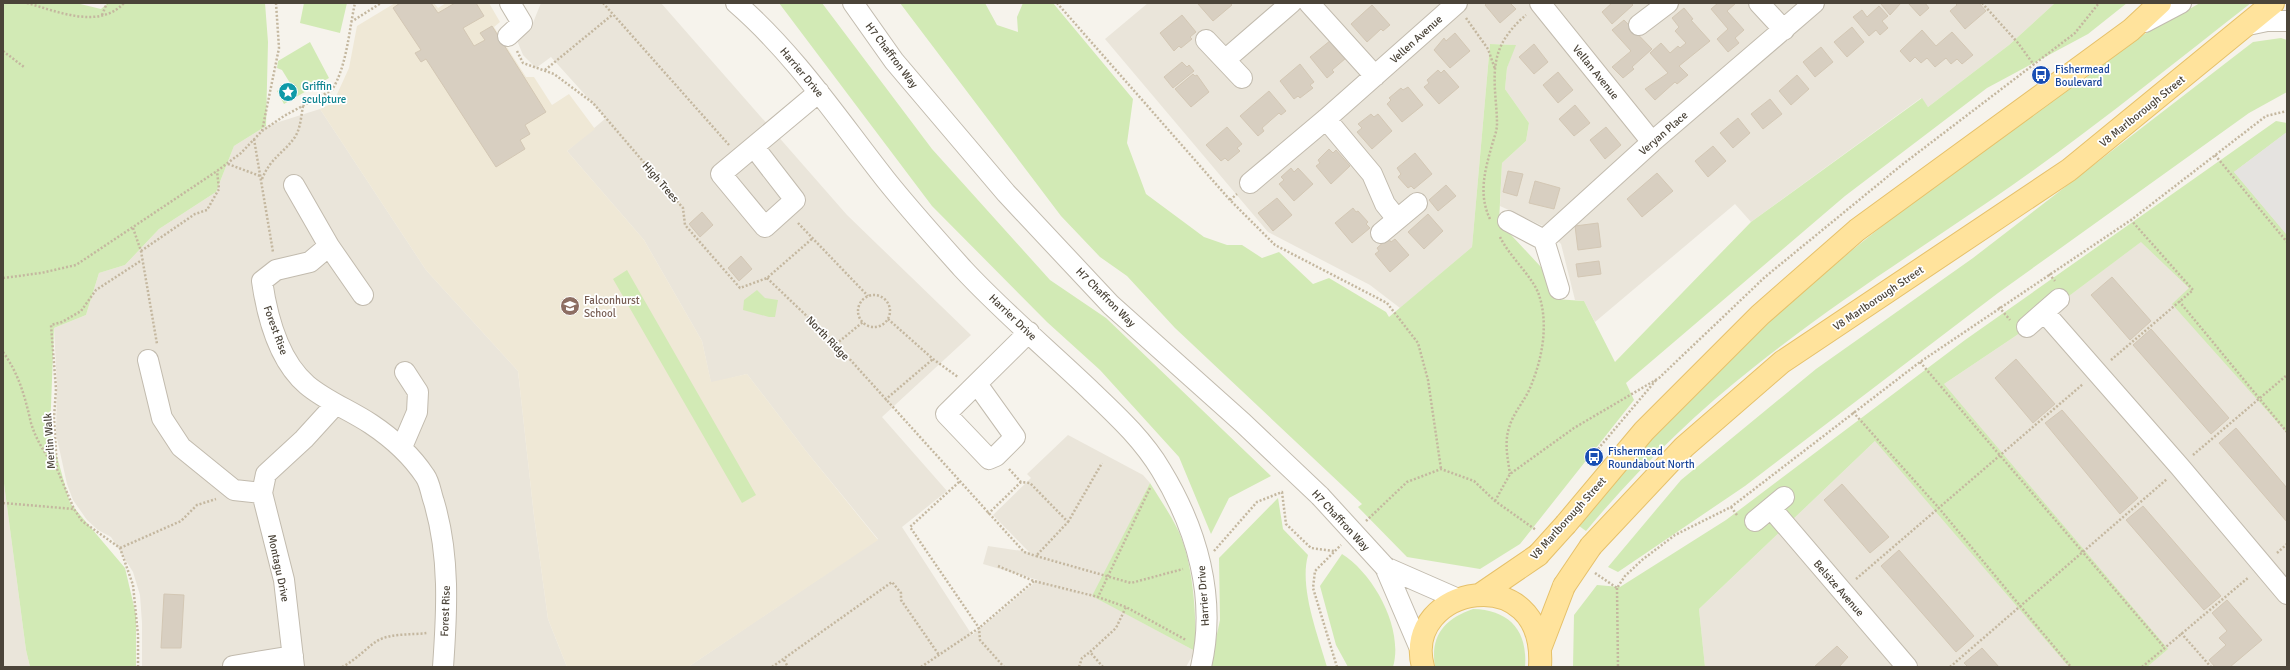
<svg xmlns="http://www.w3.org/2000/svg" width="2290" height="670" font-family="Signika,sans-serif">
<style>
.residential{fill:#eae5da}
.education{fill:#efe8d6}
.green{fill:#d2eab5}
.parking{fill:#e5e3e0}
.building{fill:#d8cfc1;stroke:#d3c7b4}
.lines{fill:none;stroke-linecap:round;stroke-linejoin:round}
.minor-casing{stroke:#c2bbae;stroke-width:22}
.major-casing{stroke:#e6c16a;stroke-width:24}
.path{stroke:#c4b79f;stroke-width:2.5;stroke-dasharray:2 2;stroke-linecap:butt}
.minor{stroke:#fff;stroke-width:20}
.major{stroke:#ffe39c;stroke-width:22}
.minor-bridge-casing{stroke:#c2bbae;stroke-width:22;stroke-linecap:butt}
.major-bridge-casing{stroke:#e6c16a;stroke-width:24;stroke-linecap:butt}
.minor-bridge{stroke:#fff;stroke-width:20}
.major-bridge{stroke:#ffe39c;stroke-width:22}
.labels{text-anchor:middle;stroke-width:3.5;stroke-linejoin:round;paint-order:stroke}
.street-label{font-size:11px;fill:#4b4439;stroke:#fff}
.transit-label{font-size:11px;fill:#164399;stroke:#fff;text-anchor:start}
.culture-label{font-size:11px;fill:#0d838f;stroke:#fff;text-anchor:start}
.education-label{font-size:11px;fill:#785e54;stroke:#fff;text-anchor:start}
</style>
<rect width="100%" height="100%" fill="#f6f3ec"/>
<path class="residential" d="M541,3H661L847,215L971,335L882,417L947,491L902,527L972,635L1038,580L983,564L988,546L1029,552L993,515L1031,478L1027,474L1068,435L1143,475L1150,483L1093,596L1195,651L1186,667H688L878,539L806,451L747,374L711,383L702,341L644,240L567,151L606,118L551,57L536,68L523,55L516,38L530,30Z
M1148,3H2055L2009,45L1928,107L1921,98L1751,222L1735,204L1595,322L1584,301L1575,300L1561,244L1543,226L1500,206L1502,163L1526,141L1529,123L1505,89L1507,68L1515,45L1490,44L1472,247L1400,308L1370,285L1268,232L1105,39Z
M320,109L426,270L518,371L534,516L548,619L567,667H142V623L140,595L133,572L111,537L98,530L87,520L73,500L67,484L56,434L57,388L54,328L86,315L99,273L125,265L159,229L216,192L234,146L266,126Z
M2287,132V667H1705L1699,609L1875,441L1944,384L2017,335Z
M3,476L26,650L30,667H3Z"/>
<path class="education" d="M395,3H434L438,8L446,3H489L500,22L494,27L526,77H534L552,105L569,94L595,129L567,151L644,240L702,341L711,382L747,374L806,451L878,540L688,667H567L548,619L534,516L518,371L426,270L320,109L333,103L349,68L357,26Z"/>
<path class="green" d="M3,3H76L101,9L108,3H265L268,42L266,126L234,146L216,192L159,229L125,265L99,273L86,315L54,328L50,432L70,503L125,568L136,615V667H30L26,650L3,476Z
M304,3H347L340,33L300,23Z
M779,3H822L932,149L1050,280L1106,318L1271,476L1229,498L1211,534L1179,457L1100,370L1047,322L932,206Z
M900,3H985L997,25L1018,32L1017,17L1023,3H1053L1133,99L1127,143L1146,194L1204,237L1227,245H1242L1262,258L1279,252L1313,284L1329,278L1386,312L1389,317L1472,247L1490,44L1516,45L1507,68L1505,89L1529,123L1526,141L1502,163L1499,222L1541,267L1555,299L1584,301L1615,362L1751,222L1922,98L1928,107L2009,45L2055,3H2127L2088,34L1987,88L1845,196L1626,383L1634,400L1520,544L1480,569L1407,557L1358,507L1362,504L1175,328L1127,276L1100,257L1061,216Z
M2200,3H2251C2164,71 2079,140 1988,202C1909,256 1829,307 1754,367C1694,414 1635,472 1586,531L1575,523L1646,442L1738,348L1816,279L2011,123L2082,81L2141,36Z
M2281,38L2287,40V92L2249,113L1998,293L1745,486L1618,572L1608,567L1681,480L1816,369L1973,258L2253,42Z
M310,42L329,78L284,104L277,91L290,83L282,70L277,68L278,61Z
M2276,121L2287,123V132L2234,172L2287,235V433L2172,304L2189,288L2141,242L2017,335L1944,384L2168,649L2147,667H2069L1875,441L1699,609L1705,667H1573L1574,615L1597,585L1620,587L1726,520L1965,340Z
M627,270L756,495L742,503L613,279Z
M757,290L765,298L778,300L775,317H769L743,310L744,300Z
M1150,483C1159,498 1169,512 1177,528C1193,559 1197,616 1195,651L1092,596Z
M1278,498L1283,529L1308,555C1299,588 1318,635 1327,667H1210L1220,620L1219,558Z
M1342,554C1374,574 1404,629 1393,667H1348L1336,645L1320,586Z
M1473,609C1509,610 1528,630 1525,667H1435C1430,636 1444,619 1473,609Z"/>
<path class="parking" d="M2287,132V235L2234,172Z"/>
<path class="building" d="M400,3H431L438,13L455,3H476L484,16L463,28L474,46L485,40L480,33L492,26L546,112L525,125L530,134L520,140L525,149L496,167L426,59L421,62L415,53L421,50L393,8Z
M1230,3L1232,5L1213,21L1198,4Z
M1487,3H1510L1516,9L1500,23L1485,5Z
M1612,3H1631L1633,5L1612,24L1602,12Z
M1718,3H1736L1727,11L1744,30L1735,38L1739,43L1728,52L1717,39L1728,29L1711,9Z
M1882,3H1901L1890,15L1881,4Z
M1908,3H1925L1929,8L1920,16Z
M1955,3H1979L1986,11L1965,29L1950,11L1957,5Z
M1372,5L1390,25L1383,31L1381,29L1367,42L1351,24Z
M1879,6L1888,16L1882,21L1888,28L1880,35L1876,30L1869,36L1853,17L1862,10L1867,17Z
M1684,8L1693,19L1691,20L1710,41L1679,66L1688,75L1677,84L1675,82L1655,100L1645,89L1668,73L1650,53L1661,43L1670,53L1678,46L1680,48L1686,43L1675,31L1679,27L1672,18Z
M1182,15L1196,32L1190,37L1192,39L1181,48L1179,46L1174,51L1160,33Z
M1624,20L1652,49L1632,67L1634,69L1623,78L1612,67L1631,51L1612,30Z
M1852,27L1864,42L1847,57L1834,42Z
M1922,30L1936,46L1952,32L1973,55L1962,64L1957,59L1951,64L1946,58L1935,67L1927,58L1921,63L1915,57L1910,62L1900,51Z
M1455,33L1470,51L1450,68L1434,50L1444,38L1446,41Z
M1331,40L1346,58L1332,70L1334,72L1327,78L1310,57Z
M1534,44L1548,62L1534,74L1519,57Z
M1821,47L1833,62L1815,77L1803,62Z
M1182,62L1187,67L1189,65L1194,71L1173,88L1164,77Z
M1300,64L1314,82L1310,85L1313,88L1300,98L1298,96L1294,99L1280,81Z
M1438,70L1441,73L1444,70L1459,87L1439,104L1424,87L1429,83L1427,80Z
M1558,72L1573,90L1558,103L1543,85Z
M1193,74L1195,76L1197,75L1209,92L1191,107L1175,89Z
M1797,75L1809,89L1791,105L1779,91Z
M1408,87L1423,105L1402,122L1387,104L1391,100L1389,98L1401,88L1403,90Z
M1269,91L1286,111L1281,115L1279,113L1262,128L1264,131L1258,136L1240,116Z
M1770,99L1782,114L1763,129L1751,114Z
M1575,105L1590,123L1574,136L1559,119Z
M1371,114L1374,117L1378,114L1392,131L1372,149L1357,132L1362,128L1358,124Z
M1738,118L1750,133L1733,148L1720,133Z
M1227,127L1242,144L1237,148L1240,151L1228,161L1225,158L1221,161L1206,145Z
M1606,127L1621,145L1605,159L1590,140Z
M1713,146L1726,161L1708,177L1695,161Z
M1329,149L1333,153L1336,150L1350,166L1331,184L1316,166L1320,163L1318,160Z
M1415,153L1432,174L1414,189L1411,186L1408,188L1398,177L1401,174L1397,168Z
M1291,168L1294,172L1298,168L1313,184L1294,201L1279,184L1284,180L1281,177Z
M1508,171L1523,174L1517,196L1503,192Z
M1657,173L1673,191L1642,217L1627,199Z
M1535,181L1560,188L1554,209L1529,203Z
M1446,185L1456,196L1438,211L1429,200Z
M1277,198L1292,215L1273,231L1258,213Z
M1353,208L1356,212L1358,211L1368,222L1366,224L1370,228L1352,243L1335,223Z
M702,212L713,225L700,237L689,224Z
M1428,214L1443,231L1424,249L1408,232Z
M1598,223L1601,247L1578,250L1575,226Z
M1388,238L1391,242L1395,239L1409,255L1390,272L1375,254L1379,251L1377,248Z
M741,256L752,269L739,281L728,268Z
M1599,261L1601,274L1578,277L1576,264Z
M2112,277L2151,321L2130,340L2091,295Z
M2151,329L2229,418L2211,434L2133,345Z
M2016,359L2055,404L2033,423L1995,378Z
M2062,410L2138,498L2120,514L2045,423Z
M2236,428L2287,488V522L2219,443Z
M1842,484L1889,537L1870,553L1824,500Z
M2143,506L2221,596L2204,610L2126,520Z
M1899,550L1974,636L1956,652L1881,566Z
M164,594L184,595L181,648H161Z
M2227,600L2262,640L2230,667H2215L2209,660L2226,645L2219,638L2227,631L2212,613Z
M1837,646L1848,657L1839,667H1814Z
M1982,648L1999,667H1968L1964,663Z"/>
<g class="lines">
<defs>
<path id="minor" d="M736,3C795,54 838,119 886,180C910,210 937,240 963,269C1002,311 1047,349 1088,388C1114,413 1142,438 1161,470C1197,529 1217,598 1201,667
M853,3L894,61L1006,193L1111,305L1243,423L1320,496
M1309,3L1375,76
M1540,3L1652,142
M1759,3L1784,30
M2145,22L2181,3
M1639,25L1668,3
M2248,25L2267,21H2287
M508,36L522,23L510,3
M1206,40L1242,78
M1225,60L1291,3
M1326,119L1372,174L1385,204L1397,219
M754,147L795,200L765,227L721,174L819,92
M1250,183L1326,119L1457,3
M294,185L329,246L363,295
M1508,221L1544,240L1559,289
M1381,233L1417,203
M1544,240L1652,142L1814,3
M329,246L310,262L276,270L262,281C267,316 279,361 307,385C326,401 350,410 371,424C392,438 411,455 425,476C430,483 431,494 434,502C450,556 447,611 443,667
M2044,312L2180,467L2287,594
M2027,327L2059,299
M148,360L162,418L181,447L234,490L262,493
M977,384L1015,437L996,456L989,459L946,414L1029,332
M402,447L417,412L418,392L405,372
M1771,508L1907,667
M1755,521L1784,497
M1385,567L1421,651
M1385,567L1458,599
M233,666L293,656
M294,667L284,580L262,493L266,474L304,439L335,405"/>
<path id="major" d="M1566,524L1644,431L1760,315L1857,230L2131,30L2160,3
M1591,546L1684,447L1782,362L2069,170L2273,3
M1481,594L1538,555
M1541,646L1564,586
M1423,667C1401,586 1547,557 1540,667"/>
</defs>
<use href="#minor" class="minor-casing"/>
<use href="#major" class="major-casing"/>
<path class="path" d="M27,3C56,11 99,30 124,3
M603,3L729,145
M1057,3L1230,200L1275,245L1387,303L1418,343L1428,380L1441,469
M1982,3L2018,43L2034,65
M102,15L107,3
M1466,18L1488,49L1495,69
M351,22L381,3
M3,51L24,67
M517,51L523,63L554,74L593,103L683,208L685,225L740,288L767,278L813,238
M545,70L612,15
M325,95L333,103
M262,131L279,48L276,3
M254,139L273,252
M2215,155L2287,242
M228,164L260,176
M262,179C271,157 284,153 295,137C301,127 301,116 303,106
M1230,200L1237,194
M1490,219C1478,194 1485,170 1492,145C1494,138 1497,131 1497,124C1497,99 1490,72 1500,48C1505,36 1516,23 1526,15
M798,223L868,296
M133,228L141,251L157,344
M1500,237C1509,256 1533,277 1539,295C1549,325 1542,360 1530,388C1524,402 1513,413 1509,428C1504,443 1508,460 1510,474
M141,251L195,214L207,210L219,189L217,171
M2049,274L2055,281
M3,278L41,273L76,265L217,171L241,153L262,131L284,116L332,90C347,66 349,30 355,3
M767,278L836,344L1024,552L1036,556
M858 311a16 16 0 1 1 32 0a16 16 0 1 1-32 0Z
M2179,301L2287,432
M1999,307L2010,320
M888,319L933,359L958,377
M836,344L863,322
M3,352C19,374 25,397 31,423C36,440 46,455 56,469
M2111,360L2193,290L2131,220
M1920,362L2164,647
M885,400L933,359
M1853,412L1938,507L2071,667
M1598,449L1657,379
M2193,455L2287,375
M1009,469L1021,482L1030,483L1068,522L1036,556L1131,583L1183,569
M959,482L910,527L979,628L980,640L1004,667
M1150,488L1098,597L1126,607L1186,640
M1495,501L1510,474L1574,428L1659,378L1765,277L1903,164L2075,33L2099,3
M3,503L74,509
M1731,507L1737,515
M988,514L1021,482
M1366,521L1407,482L1441,469L1474,481L1495,501L1536,530
M1068,522L1102,463
M120,548L181,521L197,505L216,499
M1214,551L1257,502L1282,492L1286,524L1311,548L1334,551
M2277,553L2287,544
M998,566L1034,581L1098,597
M1595,573L1617,588L1625,576L1642,560L1675,535L1731,507L1920,362L2131,220L2266,116L2287,111
M1856,579L2083,384
M1617,588L1618,667
M2181,633L2211,667
M784,660L788,667
M138,667V635L133,585L120,548L82,521L74,509L57,469L54,418L56,389L51,325L62,322L81,311L96,290L142,260
M342,667C356,660 365,649 377,641C390,633 412,635 427,633
M772,667L892,582L901,593V600L939,655
M921,667L979,628L1034,581
M1079,667L1082,658L1090,652
M1103,667L1090,652L1116,628L1126,607
M1337,667L1313,588L1315,571L1341,545
M1950,667L2167,479
M2142,667L2249,577"/>
<use href="#minor" class="minor"/>
<use href="#major" class="major"/>
<defs>
<path id="minor-bridge" d="M1320,496L1385,567"/>
<path id="major-bridge" d="M1538,555L1566,524
M1564,586L1591,546"/>
</defs>
<use href="#minor-bridge" class="minor-bridge-casing"/>
<use href="#major-bridge" class="major-bridge-casing"/>
<use href="#minor-bridge" class="minor-bridge"/>
<use href="#major-bridge" class="major-bridge"/>
</g>
<defs>
<symbol id="bus-disc" viewBox="-11 -11 22 22"><circle r="9.5" fill="#1a4fb4" stroke="#fff"/><path d="M-5-6H5V4H4V6H2V4H-2V6H-4V4H-5ZM-3.5-4V0h7V-4ZM-3.5 1.2v1.5H-2V1.2ZM2 1.2v1.5H3.5V1.2Z" fill="#fff"/></symbol>
<symbol id="sight-disc" viewBox="-11 -11 22 22"><circle r="9.5" fill="#0f9aa8" stroke="#fff"/><path d="M0-6L1.8-2.2L6-1.7L2.9 1.2L3.7 5.4L0 3.3L-3.7 5.4L-2.9 1.2L-6-1.7L-1.8-2.2Z" fill="#fff"/></symbol>
<symbol id="school-disc" viewBox="-11 -11 22 22"><circle r="9.5" fill="#8d6e63" stroke="#fff"/><path d="M0-5L7-2L0 1L-7-2ZM-4 1L0 2.5L4 1V4Q0 6-4 4Z" fill="#fff"/></symbol>
</defs>
<g fill-rule="evenodd">
<use href="#bus-disc" x="2030" y="64" width="22" height="22"/>
<use href="#sight-disc" x="277" y="81" width="22" height="22"/>
<use href="#school-disc" x="559" y="295" width="22" height="22"/>
<use href="#bus-disc" x="1583" y="446" width="22" height="22"/>
</g>
<g class="labels">
<g class="street-label">
<text transform="translate(1416 39) rotate(-42)" y="4">Vellen Avenue</text>
<text transform="translate(892 55) rotate(53)" y="4">H7 Chaffron Way</text>
<text transform="translate(802 72) rotate(50)" y="4">Harrier Drive</text>
<text transform="translate(1596 72) rotate(51)" y="4">Vellan Avenue</text>
<text transform="translate(2142 111) rotate(-39)" y="4">V8 Marlborough Street</text>
<text transform="translate(1663 133) rotate(-41)" y="4">Veryan Place</text>
<text transform="translate(661 182) rotate(49)" y="4">High Trees</text>
<text transform="translate(1106 297) rotate(45)" y="4">H7 Chaffron Way</text>
<text transform="translate(1878 298) rotate(-34)" y="4">V8 Marlborough Street</text>
<text transform="translate(1013 317) rotate(44)" y="4">Harrier Drive</text>
<text transform="translate(276 330) rotate(70)" y="4">Forest Rise</text>
<text transform="translate(828 338) rotate(46)" y="4">North Ridge</text>
<text transform="translate(49 441) rotate(-94)" y="4">Merlin Walk</text>
<text transform="translate(1568 518) rotate(-48)" y="4">V8 Marlborough Street</text>
<text transform="translate(1341 520) rotate(47)" y="4">H7 Chaffron Way</text>
<text transform="translate(279 568) rotate(78)" y="4">Montagu Drive</text>
<text transform="translate(1839 588) rotate(49)" y="4">Belsize Avenue</text>
<text transform="translate(1203 596) rotate(-94)" y="4">Harrier Drive</text>
<text transform="translate(445 611) rotate(-88)" y="4">Forest Rise</text>
</g>
<g class="transit-label">
<text x="2055" y="73">Fishermead<tspan x="2055" dy="13">Boulevard</tspan></text>
<text x="1608" y="455">Fishermead<tspan x="1608" dy="13">Roundabout North</tspan></text>
</g>
<g class="culture-label">
<text x="302" y="90">Griffin<tspan x="302" dy="13">sculpture</tspan></text>
</g>
<g class="education-label">
<text x="584" y="304">Falconhurst<tspan x="584" dy="13">School</tspan></text>
</g>
</g>
<rect width="2290" height="670" fill="none" stroke="#4b4439" stroke-width="8"/>
</svg>
